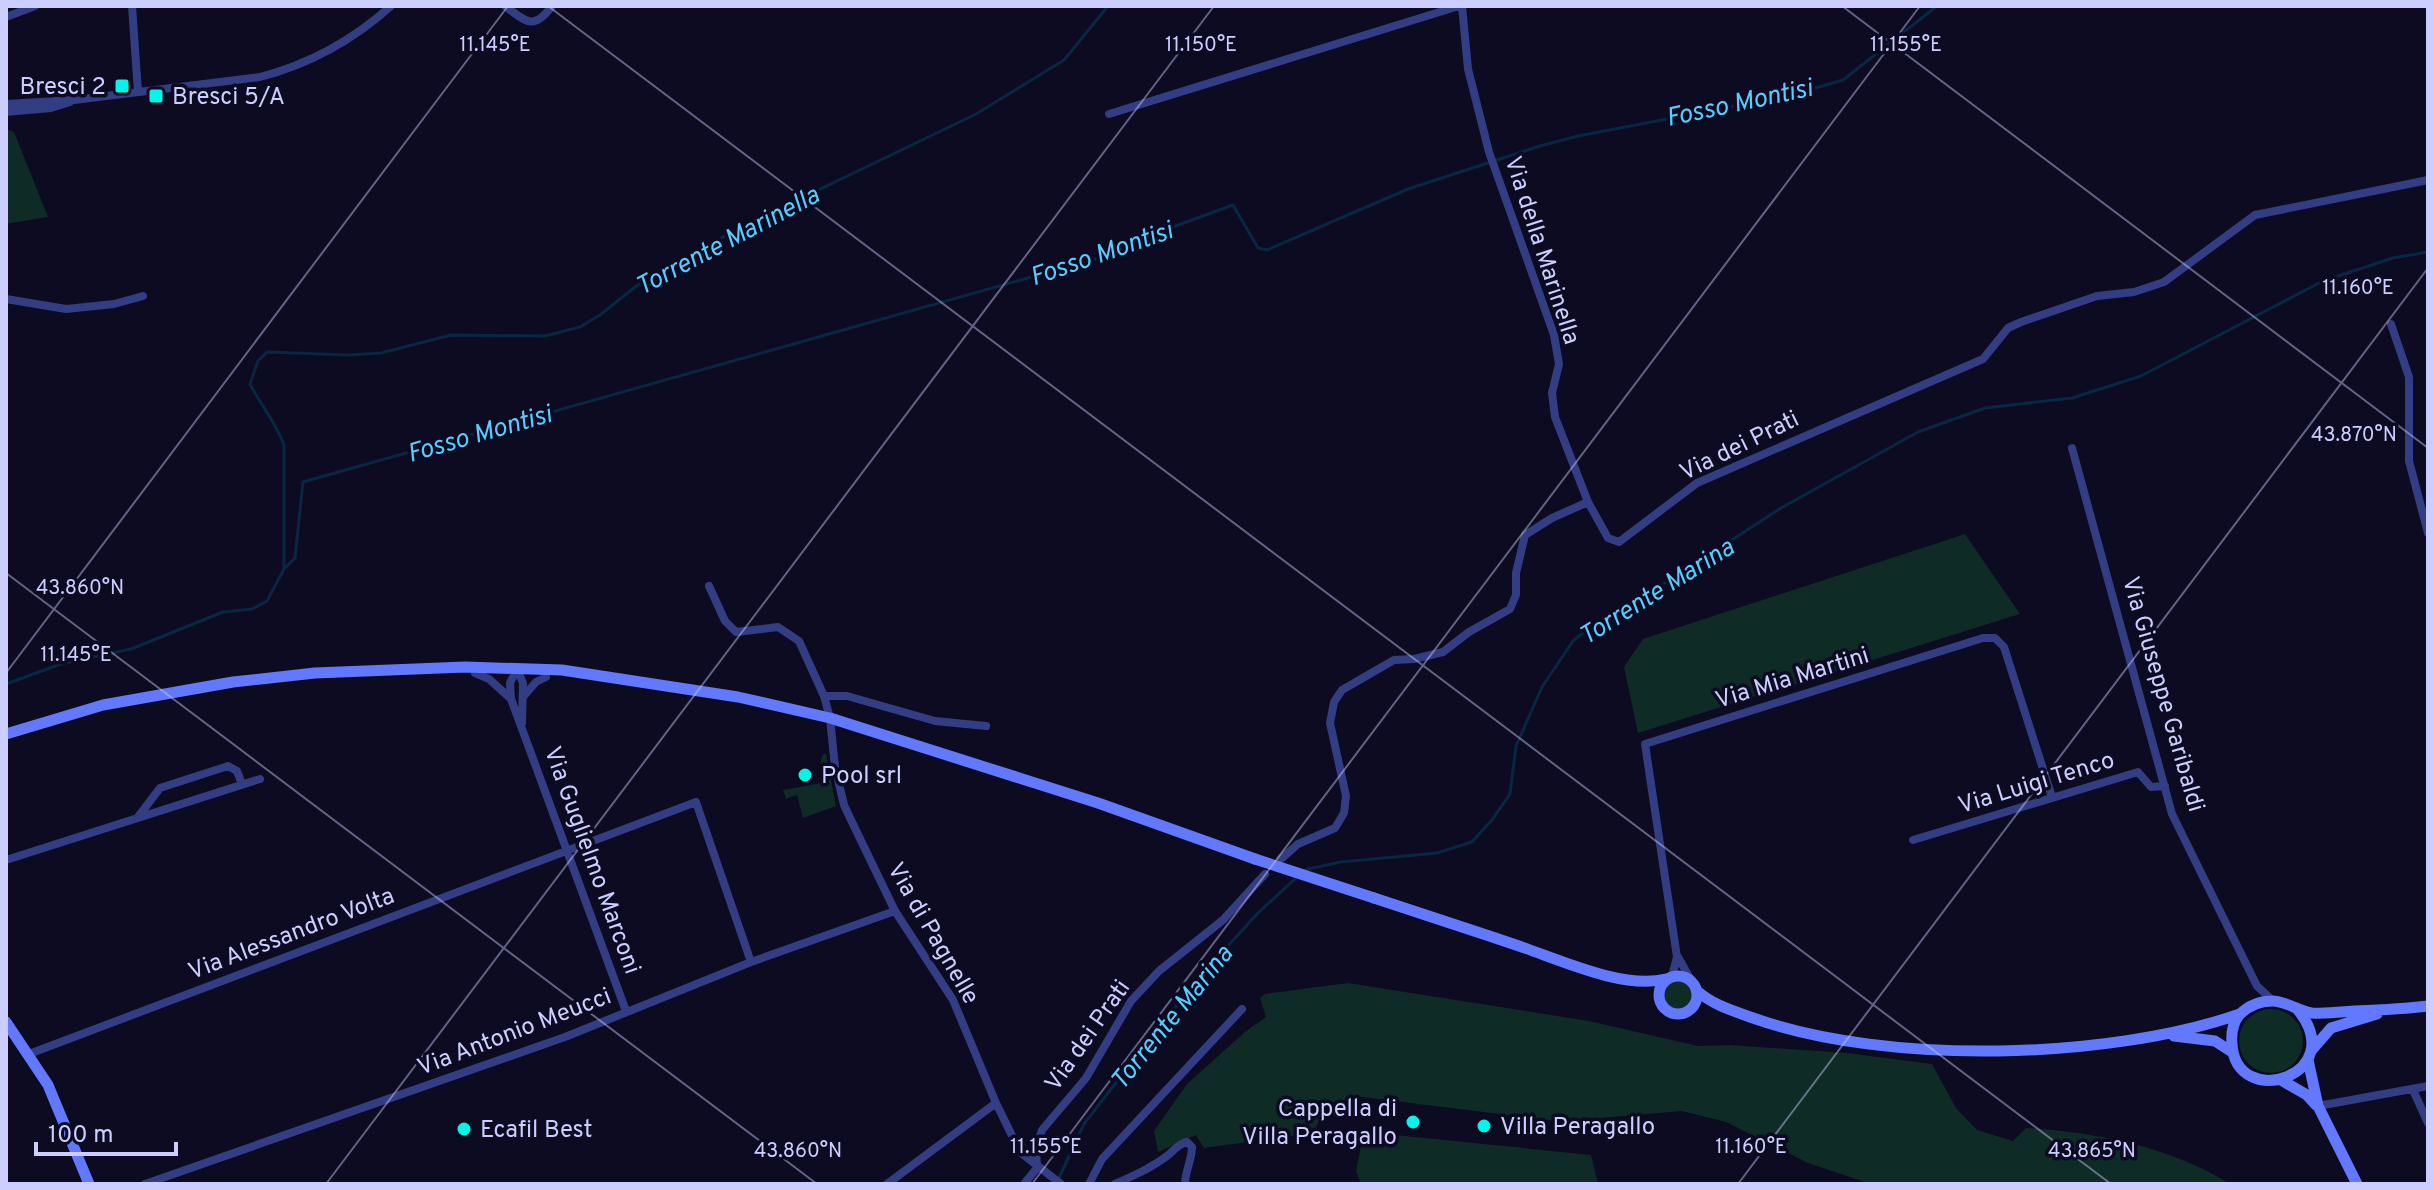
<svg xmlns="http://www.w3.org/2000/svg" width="2434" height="1190" font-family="Overpass,sans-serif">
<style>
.green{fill:#0e2b25}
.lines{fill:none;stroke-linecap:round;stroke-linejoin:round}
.stream{stroke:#082743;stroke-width:3}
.street{stroke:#333d83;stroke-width:8}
.secondary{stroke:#6278ff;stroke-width:11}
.secondary-bridge{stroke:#6278ff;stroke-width:11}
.ticks{fill:none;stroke:#cbceff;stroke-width:2;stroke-opacity:0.45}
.poi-dot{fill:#00f6e7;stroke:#0c0b21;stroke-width:3}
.labels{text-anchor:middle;stroke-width:7;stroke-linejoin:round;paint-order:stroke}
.poi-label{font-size:24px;fill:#cbceff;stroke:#0c0b21;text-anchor:start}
.street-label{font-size:24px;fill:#cbceff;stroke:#0c0b21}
.water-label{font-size:26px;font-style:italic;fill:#59cdff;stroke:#0c0b21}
.ticks-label{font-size:20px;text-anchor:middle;fill:#cbceff;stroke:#0c0b21;stroke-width:7;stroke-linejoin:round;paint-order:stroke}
</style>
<rect width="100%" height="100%" fill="#0c0b21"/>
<path class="green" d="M6,129L14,132L48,217L6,224Z
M1965,534L2020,614L1638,733L1624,667L1643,639Z
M823,754H826L836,806L803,818L797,795L786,799L783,790L822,783L827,774L820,764Z
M1663 996a15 15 0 1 1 30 0a15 15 0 1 1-30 0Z
M1348,983L1589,1021L1698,1046L1730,1045L1847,1053L1932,1064L1956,1108L1977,1130L2013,1141L2026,1128C2095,1132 2171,1147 2230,1184H1871L1808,1163L1726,1122L1682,1111L1600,1118L1580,1124L1354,1096L1326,1108L1313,1133L1204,1148L1196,1135L1158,1152L1154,1131L1187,1084L1246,1031L1266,1017L1260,998L1265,994Z
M2239 1041a32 32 0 1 1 64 0a32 32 0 1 1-64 0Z
M1385,1134L1591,1155L1598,1184H1361L1356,1171L1361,1146Z"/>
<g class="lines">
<path class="stream" d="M284,569L295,558L303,482L1099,258L1151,235L1233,205L1258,248L1267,250L1408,189L1540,146L1578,136L1788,96L1843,80L1937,6
M6,684L61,664L131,649L223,612L252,609L267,601L284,569V445C276,423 261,405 250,384L258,361L267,352L349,355L381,353L451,335L545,336L580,327L600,315L649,276L750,223L976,114L1064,60L1108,6
M1303,872L1308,869L1341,862L1437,853L1472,842L1492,820L1510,794L1516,746L1542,687L1573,641L1592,625L1675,577L1781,508L1918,432L1985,408L2072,398L2141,376L2323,281L2393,258L2428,252
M1058,1180L1084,1124L1149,1040L1203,973L1258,913L1297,877"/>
<path class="street" d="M132,6L138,92
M505,6C527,22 533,31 552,6
M1462,6L1468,69L1489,152L1554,335L1559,364L1552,393L1555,417L1588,502L1608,538L1619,542L1697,483L1983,359L2008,328L2021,322L2097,296L2134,292L2164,282L2255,215L2428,180
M6,17L35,6
M6,104L74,100L260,77C310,64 352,41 391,6
M6,112L51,108L70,102
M1109,114L1459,6
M6,299L66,309L114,304L143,296
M2391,324L2409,377V461L2428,533
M2072,448L2172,814L2257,986L2273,1001
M709,586L725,621L736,632L778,627L799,641L824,696L830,718L835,767L844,805L851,820L895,911L953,1000L996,1103L1020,1152L1061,1184
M475,673L489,679L510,698
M824,696H847L935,721L986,726
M523,697L536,682L546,677
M522,723L523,683L517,669L510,683L511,699L626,1011
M138,817L160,788L228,766L237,771L242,784
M1913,840L2138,772L2151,787L2165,786
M1281,859L1298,844L1335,828L1344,813L1346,796L1330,723L1334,702L1342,690L1394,660L1414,659L1443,652L1469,632L1510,609L1516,595V573L1525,535L1552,518L1588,502
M6,860L260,779
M1678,957L1692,982
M1672,976L1677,957L1645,744L1983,638H1995L2004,647L2052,797
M29,1054L696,802L751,962
M2413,1090L2428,1123
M2318,1106L2428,1086
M1037,1167L1036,1149L1042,1130L1086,1078L1131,1001L1159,971L1223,920L1265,874
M145,1184L565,1037L751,962L895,911
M887,1184L996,1103
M1024,1184L1037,1168
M1089,1184L1102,1159L1242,1009
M1115,1184C1133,1176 1151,1168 1167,1156C1174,1151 1177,1144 1187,1142L1192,1147C1192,1160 1185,1171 1185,1184"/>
<path class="secondary" d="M6,734L103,705L233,682L315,673L465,667L562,670L738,697L830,718L1098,803L1255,859
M1374,898C1422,914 1469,929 1516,945C1558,959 1623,990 1666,979
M1659 995a19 19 0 1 1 38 0a19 19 0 1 1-38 0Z
M1696,990C1714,1006 1734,1011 1756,1019C1889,1065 2107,1060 2240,1014
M2298,1010C2351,1075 2236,1112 2232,1044C2231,1033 2232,1024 2239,1015C2248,1006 2259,1001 2272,1001C2286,1001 2298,1011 2312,1013C2326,1014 2341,1012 2355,1011C2380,1010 2403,1009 2428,1006
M6,1022L48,1085L89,1184
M2174,1036L2215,1041L2232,1052
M2311,1051L2331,1028L2377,1014
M2308,1060L2318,1106L2357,1184
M2281,1080L2307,1095L2316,1105"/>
<path class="secondary-bridge" d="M1255,859L1374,898"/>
</g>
<path class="ticks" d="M548,6L2111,1184M1842,6L2428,448M6,573L817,1184M6,673L508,6M326,1184L1214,6M1032,1184L1920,6M1738,1184L2428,268"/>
<g class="poi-dot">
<rect x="114" y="78" width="16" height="16" rx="4"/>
<rect x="148" y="88" width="16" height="16" rx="4"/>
<circle cx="805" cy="775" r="8"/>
<circle cx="1413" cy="1122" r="8"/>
<circle cx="1484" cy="1126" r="8"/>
<circle cx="464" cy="1129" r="8"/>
</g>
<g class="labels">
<g class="poi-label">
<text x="106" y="94" text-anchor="end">Bresci 2</text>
<text x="172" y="104">Bresci 5/A</text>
<text x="821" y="783">Pool srl</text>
<text x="1397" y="1116" text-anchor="end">Cappella di<tspan x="1397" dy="28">Villa Peragallo</tspan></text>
<text x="1500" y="1134">Villa Peragallo</text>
<text x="480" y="1137">Ecafil Best</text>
</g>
<g class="street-label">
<text transform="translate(1543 250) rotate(72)" y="8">Via della Marinella</text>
<text transform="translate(1739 445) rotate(-26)" y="8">Via dei Prati</text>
<text transform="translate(1792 677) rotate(-17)" y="8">Via Mia Martini</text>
<text transform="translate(2164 694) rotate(74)" y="8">Via Giuseppe Garibaldi</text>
<text transform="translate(2036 782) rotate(-17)" y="8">Via Luigi Tenco</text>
<text transform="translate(593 860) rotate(70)" y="8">Via Guglielmo Marconi</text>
<text transform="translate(291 933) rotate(-21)" y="8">Via Alessandro Volta</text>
<text transform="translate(934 933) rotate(60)" y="8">Via di Pagnelle</text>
<text transform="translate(514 1031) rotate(-21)" y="8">Via Antonio Meucci</text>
<text transform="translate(1087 1035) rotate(-55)" y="8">Via dei Prati</text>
</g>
<g class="water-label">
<text transform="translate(1739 102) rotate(-12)" y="9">Fosso Montisi</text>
<text transform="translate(727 240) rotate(-28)" y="9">Torrente Marinella</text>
<text transform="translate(1101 253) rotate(-19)" y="9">Fosso Montisi</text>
<text transform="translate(479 433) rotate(-16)" y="9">Fosso Montisi</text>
<text transform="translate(1656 591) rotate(-32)" y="9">Torrente Marina</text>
<text transform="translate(1171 1017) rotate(-51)" y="9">Torrente Marina</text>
</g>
</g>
<g class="ticks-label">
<text x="495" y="51">11.145°E</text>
<text x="1201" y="51">11.150°E</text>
<text x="1906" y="51">11.155°E</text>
<text x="2358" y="294">11.160°E</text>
<text x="2354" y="441">43.870°N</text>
<text x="80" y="594">43.860°N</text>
<text x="76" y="661">11.145°E</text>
<text x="1046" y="1153">11.155°E</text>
<text x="1751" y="1153">11.160°E</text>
<text x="798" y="1157">43.860°N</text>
<text x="2092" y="1157">43.865°N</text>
</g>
<rect width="2434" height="1190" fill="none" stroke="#cbceff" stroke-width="16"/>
<path d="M36 1142v12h140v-12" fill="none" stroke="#cbceff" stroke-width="4"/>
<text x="48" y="1142" font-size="24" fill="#cbceff" stroke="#0c0b21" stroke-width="6" paint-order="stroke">100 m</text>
</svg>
